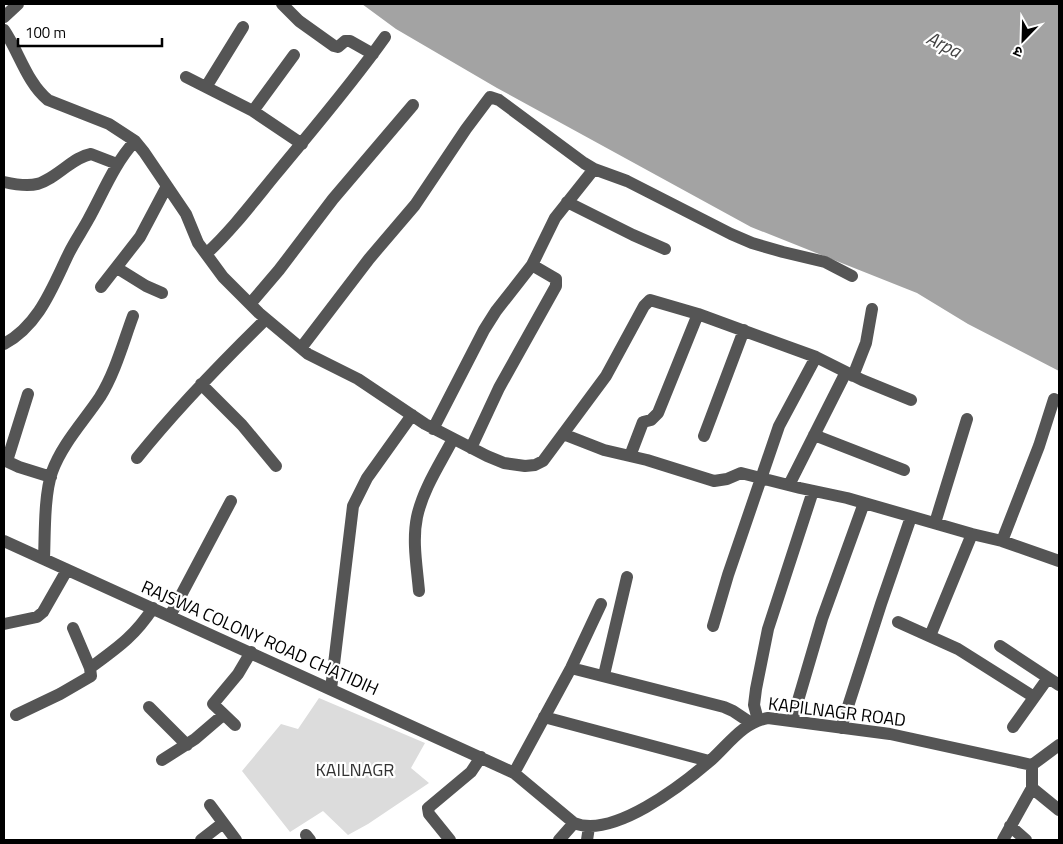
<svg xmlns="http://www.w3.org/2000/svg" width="1063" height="844" font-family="'Titillium Web','Noto Sans Devanagari',sans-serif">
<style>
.green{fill:#dcdcdc}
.water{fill:#a3a3a3}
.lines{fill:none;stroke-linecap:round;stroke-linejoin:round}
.minor{stroke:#555;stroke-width:12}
.labels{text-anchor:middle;stroke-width:4.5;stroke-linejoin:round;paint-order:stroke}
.street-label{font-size:18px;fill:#000;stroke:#fff}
.park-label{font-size:18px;fill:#333;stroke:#fff}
.water-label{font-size:19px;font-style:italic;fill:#444;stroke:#fff}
</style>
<rect width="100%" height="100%" fill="#fff"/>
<path class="green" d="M319,698L425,743L411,768L429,783L368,824L348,835L323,811L290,832L242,771L281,724L298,729Z"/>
<path class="water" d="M362,4H1059V371L968,324L917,293L751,227L497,88L396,29Z"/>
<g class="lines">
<path class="minor" d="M282,4L299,21L334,46L338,47L345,41H350L373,54
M4,17L18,4
M4,30C19,52 27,83 48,100L109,124L135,141L144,152L186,214L198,243L223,277L259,313L308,354L358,379L425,424L487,456L504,463L525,466L535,465L543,461L606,376L644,306L650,300L698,314L816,357L862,380L911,400
M186,77L253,111L302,144
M206,87L243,27
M253,111L294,55
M4,182C35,189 42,185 66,167C74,161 81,156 91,154L117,164
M567,202L633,235L665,249
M206,254C232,230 253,202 276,174C313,129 351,85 385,37
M117,268L146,286L162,293
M101,287L140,237L167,186
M250,304L279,270L333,199L413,105
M4,344C39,325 52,288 69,253C75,241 82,231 88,220C103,193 114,164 135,141
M301,348L369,259L415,205L466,129L490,97L499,100L584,163L594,169L627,181L731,234L752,243L783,252L825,262L852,276
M853,376L866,343L872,309
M201,384L242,425L276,466
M433,429L484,330L496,311L532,265L555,218L594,169
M563,434L604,450L647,460L714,481L727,479L741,473L800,488L847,498L972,534L1002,541L1059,561
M814,435L904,470
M704,436L744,330
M471,448L499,388L556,286V279L532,265
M630,456L643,422L651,420L658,413L698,314
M137,458C177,408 220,364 266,319
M4,460L19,467L51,477
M7,461L28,394
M789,485L846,372
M935,523L967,419
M4,541L501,767L514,773L574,823C613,839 682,785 710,761C728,745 743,722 768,718L890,734L1032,765L1059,745
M1002,541L1039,446L1054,399
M44,559C45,534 44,495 52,472C62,444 84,421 100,397C115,373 123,343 133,316
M419,591C417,567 412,541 417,517C423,489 440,464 453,439
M170,616L231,501
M898,622L958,649L1034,697
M4,624L37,617L43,612L67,570
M713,626L728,575L779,426L816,357
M930,636L972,534
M1000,646L1059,685
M90,668C117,648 134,637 153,608
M571,668L724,707L733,711L751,723
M604,675L627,577
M331,689L353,506L367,478L412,415
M149,707L187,745
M16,715L60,694L91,676L90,668L73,628
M544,717L709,761
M758,720L754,705L756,689L768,629L813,491
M792,721L822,619L864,503
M235,725L213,704L238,674L251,652
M1013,727L1048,678
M841,728L881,604L911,517
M162,760L195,739L223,715
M514,773L571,668L601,604
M1032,788L1059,810
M210,805L236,840
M1010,826L1026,840
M306,835L310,840
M201,840L223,823
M450,840L429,814L428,808L471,772L481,757
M559,840L574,823
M587,840L589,827
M1003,840L1032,788V765"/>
</g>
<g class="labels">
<g class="street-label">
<text transform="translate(260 638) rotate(24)" y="6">RAJSWA COLONY ROAD CHATIDIH</text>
<text transform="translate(837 712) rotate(7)" y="6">KAPILNAGR ROAD</text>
</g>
<g class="park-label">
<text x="355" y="776">KAILNAGR</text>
</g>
<g class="water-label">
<text transform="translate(944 44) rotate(26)" y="7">Arpa</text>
</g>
</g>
<rect width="1063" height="844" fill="none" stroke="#000000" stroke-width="10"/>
<g transform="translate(1023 40) rotate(203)" stroke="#ffffff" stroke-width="4" paint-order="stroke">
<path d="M0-4L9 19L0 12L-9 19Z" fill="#000000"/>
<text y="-8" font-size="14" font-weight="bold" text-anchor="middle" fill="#000000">उ</text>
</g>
<path d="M18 38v8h144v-8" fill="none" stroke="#000000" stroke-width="2.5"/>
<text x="25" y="38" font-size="15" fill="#000000" stroke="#ffffff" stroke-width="4" paint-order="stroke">100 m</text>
</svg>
